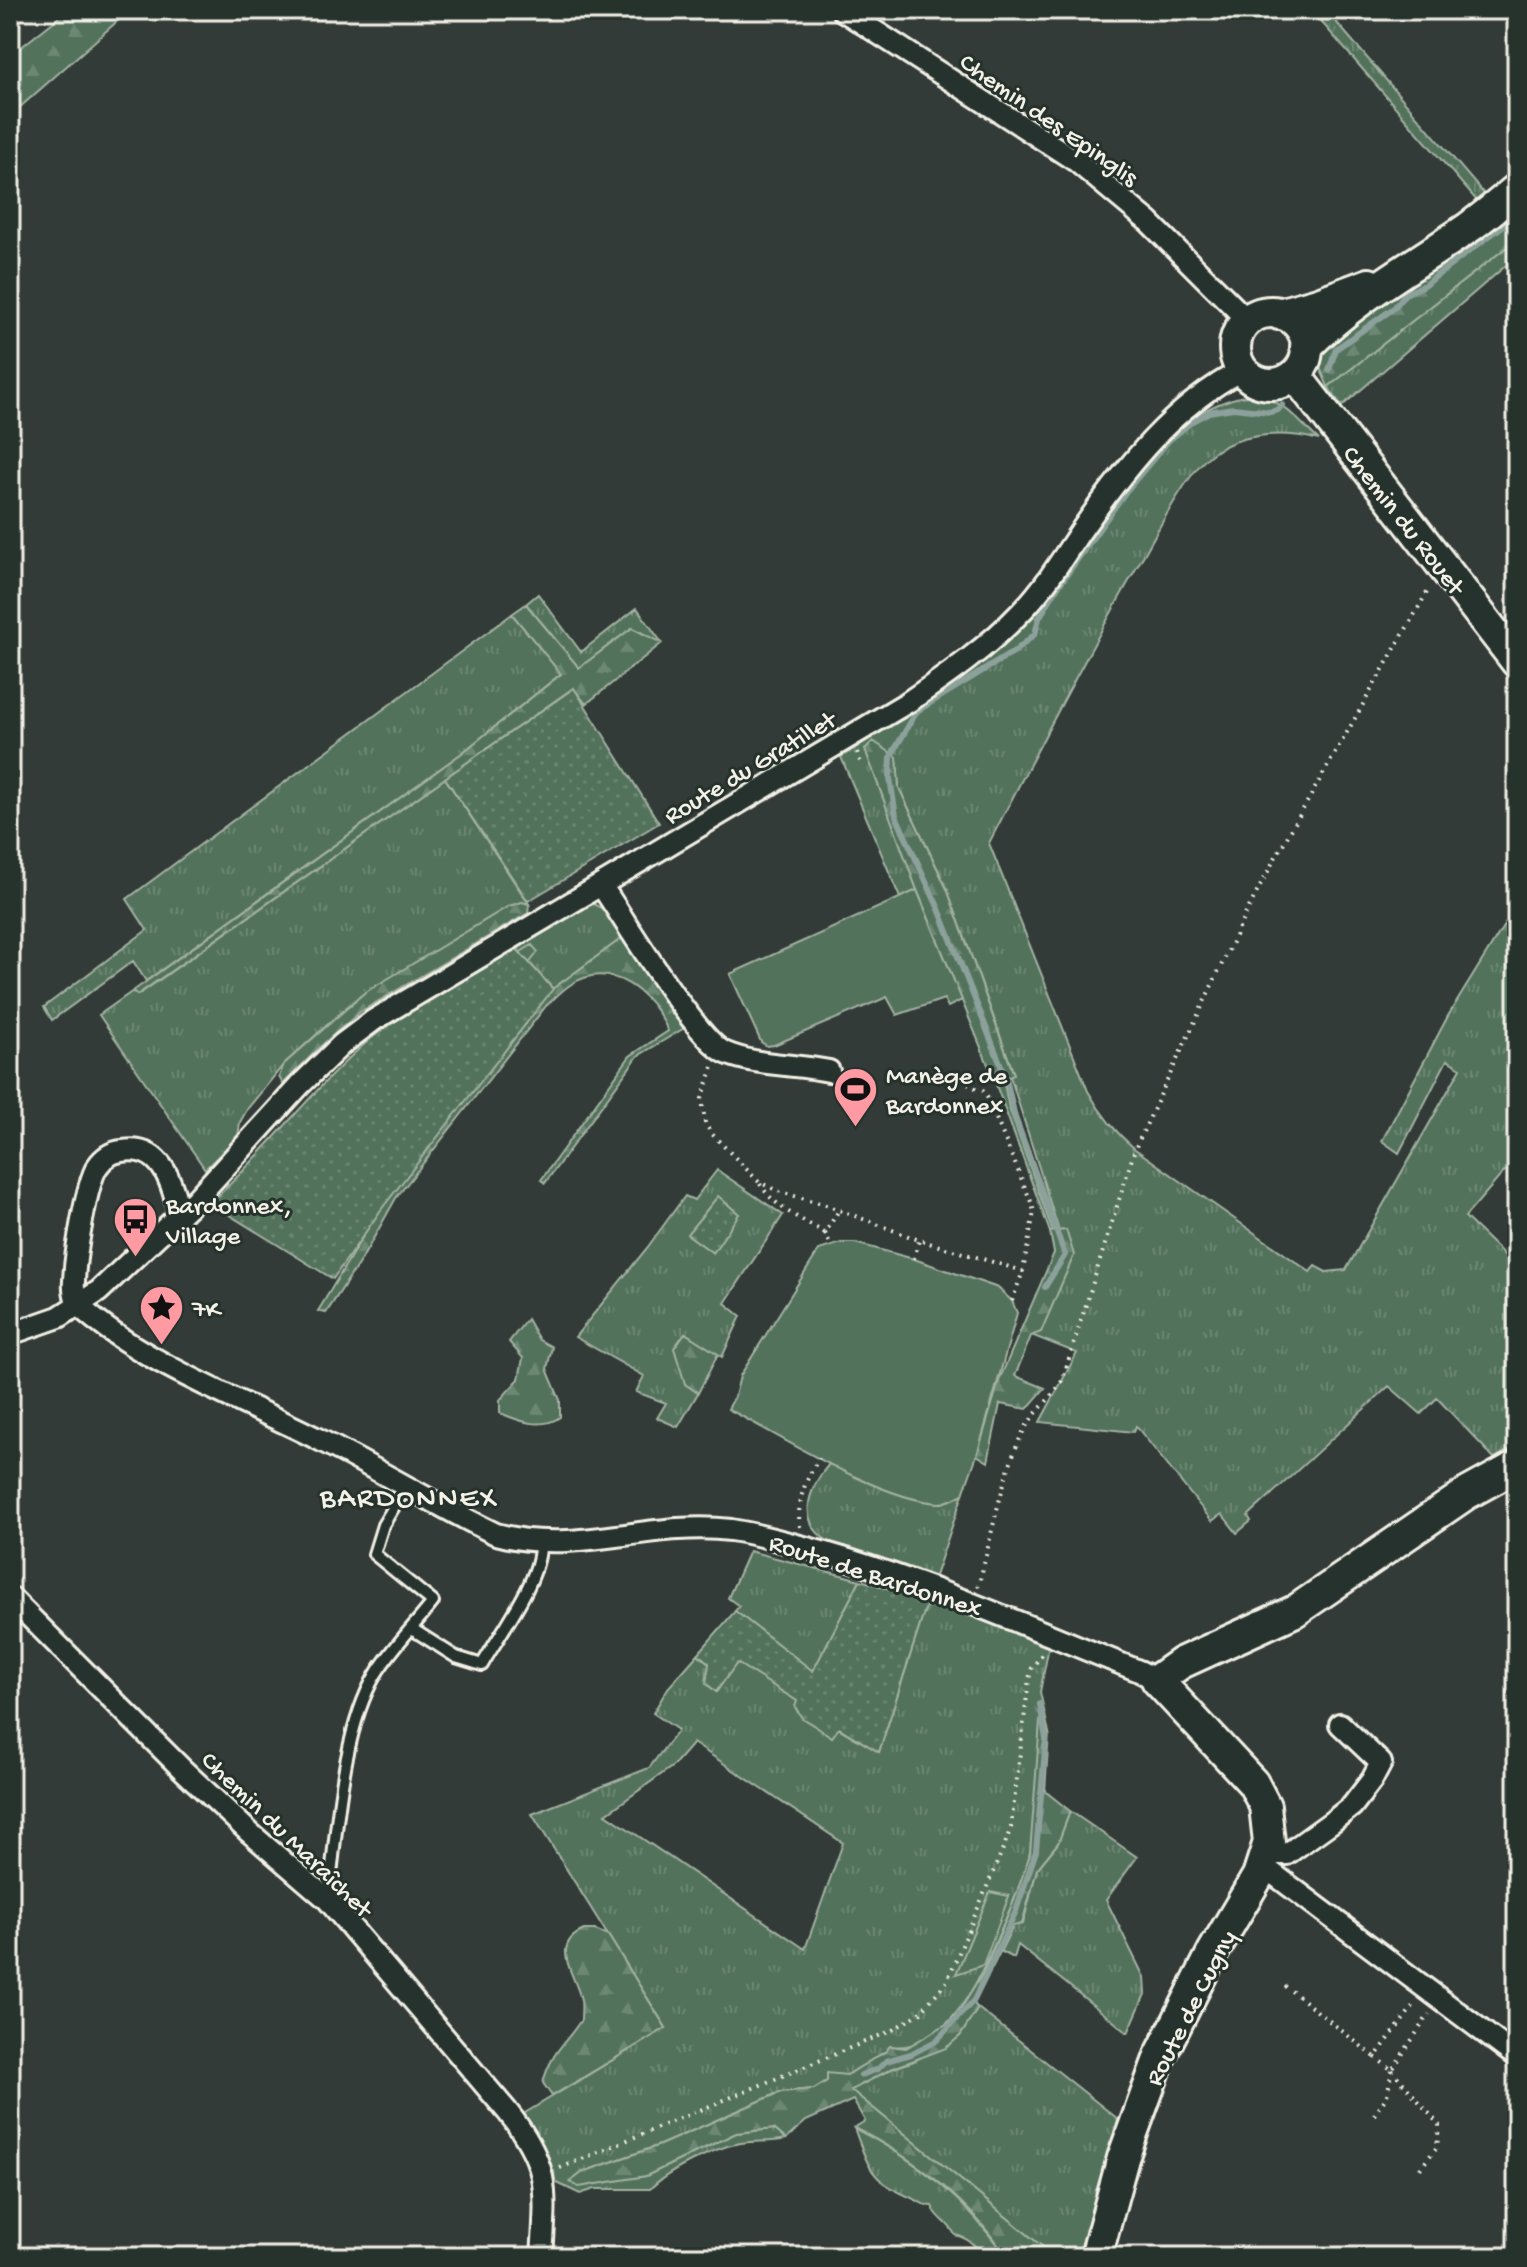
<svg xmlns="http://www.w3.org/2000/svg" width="1527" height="2267" font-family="'Gochi Hand',sans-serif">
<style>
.grass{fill:url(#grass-tufts);stroke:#a3b2a2;stroke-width:2;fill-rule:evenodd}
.forest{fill:url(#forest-firs);stroke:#a3b2a2;stroke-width:2}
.park{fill:#52725c;stroke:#a3b2a2;stroke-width:2}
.garden{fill:url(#garden-dots);stroke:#a3b2a2;stroke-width:2}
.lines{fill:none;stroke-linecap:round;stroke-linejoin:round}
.stream{stroke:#8ca19b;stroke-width:6}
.lane-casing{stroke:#f4f1e8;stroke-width:16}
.street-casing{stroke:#f4f1e8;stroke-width:26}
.secondary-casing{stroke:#f4f1e8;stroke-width:36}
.path{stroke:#f4f1e8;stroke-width:4;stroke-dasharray:2 6;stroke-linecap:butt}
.lane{stroke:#26332d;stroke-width:10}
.street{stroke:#26332d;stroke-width:20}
.secondary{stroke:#26332d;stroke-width:30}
.labels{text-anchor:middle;stroke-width:6;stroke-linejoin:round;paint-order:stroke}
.street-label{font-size:26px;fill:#f4f1e8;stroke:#26332d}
.poi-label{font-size:26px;fill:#f4f1e8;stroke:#26332d;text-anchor:start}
.quarter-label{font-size:30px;letter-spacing:2px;fill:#f4f1e8;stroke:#26332d}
</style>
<defs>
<pattern id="grass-tufts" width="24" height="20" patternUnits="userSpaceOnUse" patternTransform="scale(2)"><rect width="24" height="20" fill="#52725c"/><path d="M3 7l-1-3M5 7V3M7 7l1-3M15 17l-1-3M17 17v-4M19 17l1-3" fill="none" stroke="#6c8773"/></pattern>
<pattern id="forest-firs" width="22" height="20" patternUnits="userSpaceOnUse" patternTransform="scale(2)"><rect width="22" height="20" fill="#52725c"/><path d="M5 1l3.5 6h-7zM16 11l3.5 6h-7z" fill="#6c8773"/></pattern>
<pattern id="garden-dots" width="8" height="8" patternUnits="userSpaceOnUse" patternTransform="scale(2)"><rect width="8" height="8" fill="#52725c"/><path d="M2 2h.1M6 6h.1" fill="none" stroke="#6c8773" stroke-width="1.8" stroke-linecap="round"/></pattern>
</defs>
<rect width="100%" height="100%" fill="#333b38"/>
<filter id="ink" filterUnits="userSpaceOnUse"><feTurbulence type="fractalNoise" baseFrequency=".0125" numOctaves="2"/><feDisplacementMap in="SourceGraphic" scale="16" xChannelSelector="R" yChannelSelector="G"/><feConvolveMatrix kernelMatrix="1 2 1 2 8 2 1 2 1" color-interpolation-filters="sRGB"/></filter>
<g filter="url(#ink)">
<path class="grass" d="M1311,10H1326L1485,195L1477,201Z
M1517,239V256L1342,406L1328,387Z
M1244,396C1283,396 1291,415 1319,440C1285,431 1243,432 1213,453C1188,471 1161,525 1145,553C1090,648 1040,745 989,843L1088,1091C1101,1115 1115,1132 1135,1149L1310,1272L1315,1266L1326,1272L1346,1270L1461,1068L1447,1060L1399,1153L1382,1141L1448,1016L1517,904V1157L1465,1217L1517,1267V1445L1494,1458L1437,1398L1421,1414L1389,1386L1248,1516L1251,1521L1237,1533L1222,1514L1212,1521L1136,1426L1133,1432L1040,1422L1077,1353L1031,1335L1066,1230L1059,1231L1010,1076L1014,1074L947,889L899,788L897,758L865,749L917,890L900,898L841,757C902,717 968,681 1020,629C1090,558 1137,418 1244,396Z
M538,594L581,652L637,608L662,643L632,628L579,668L526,604Z
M512,614L562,673L462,753L146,981L133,961L52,1020L44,1007L147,930L127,899Z
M445,778L529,904L522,902L357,998L284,1064L248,1108L240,1122L238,1137L205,1169L99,1015L133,991L138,995Z
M594,904L606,911L625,936L553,989L516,948L586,906Z
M1003,1079L1009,1108L1053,1232H1050L995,1082Z
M717,1170L783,1215L725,1303L741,1316L722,1357L685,1333V1384L698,1393L678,1427L657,1418L666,1403L636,1392L644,1376L575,1337L647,1248L685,1196L694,1200Z
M829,1464L901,1494L941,1503L963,1494L934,1579L831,1543C796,1523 807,1491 829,1464Z
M749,1551L860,1580L813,1672L735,1611L739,1606L728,1598Z
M928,1600L1049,1646L1040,1692L1049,1733L1040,1723C1039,1765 1035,1809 1030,1851C1028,1871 1011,1906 1003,1925C983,1970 951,2054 890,2046L886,2051L847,2075L827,2081L814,2089L780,2092L660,2145L583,2172L571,2182L646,2176L736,2133L774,2129L786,2139C770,2143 757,2140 741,2143C718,2146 666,2172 650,2189H595L580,2194L555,2182L554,2171L520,2116L666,2028L532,1814L649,1768L678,1730L653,1713L668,1688L698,1654L709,1663L717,1691L737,1662L798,1701L832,1737L838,1728L879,1752ZM693,1743L843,1843L805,1949L606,1814L673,1766Z
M1070,1811L1137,1857L1106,1900L1144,1977L1145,1994L1128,2033L1018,1945L1014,1958L1000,1951L1013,1925L1023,1924L1037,1869L1058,1843Z
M978,2008L1118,2119L1078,2257H1055L851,2090L891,2069L914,2061L960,2036Z
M854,2128C918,2160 965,2199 1006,2257H983C977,2246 968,2238 955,2235C950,2223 937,2219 932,2206C923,2206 921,2202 914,2199C871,2181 870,2171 854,2128Z"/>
<path class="forest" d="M68,10H130L10,116V56Z
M1517,210V239L1328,387L1318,363L1326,342Z
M526,604L579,668L632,628L662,643L586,704L573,688L137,995L133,991L462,753L561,674L512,614Z
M873,741L897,757L899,788L947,889L1014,1075L995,1082L917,890L865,749Z
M522,902L529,904L528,913L360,1012L322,1045L283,1084L279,1077L284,1064L364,993L509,906Z
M625,936L686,1027L638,1056L545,1183L541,1180L630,1056L668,1031C652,993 611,958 570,985C561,991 554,999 546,1006L396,1198L363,1257L326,1313L318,1311L383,1203L501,964L532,945L538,952L527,966L544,995Z
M1066,1230L1074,1255L1041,1332L1031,1336L1015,1376L1045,1388L1027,1409L1000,1404L988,1462L977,1455L1000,1378L1054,1253L1050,1232Z
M527,1319L539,1340L552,1347L547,1369L560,1400V1417C542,1430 519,1421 500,1413V1400L519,1379L523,1358L509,1342Z
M685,1333L718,1354L698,1393L685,1384L674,1348Z
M1040,1722L1049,1733L1045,1791L1070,1811L1058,1843L1037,1869L1022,1924L1013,1926L974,2004L978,2008L960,2036L946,2048L891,2069L851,2090L1055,2257H1006C969,2200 914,2158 854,2128L865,2121L853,2100L806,2121L786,2139L774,2129L736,2133L646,2176L579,2187L570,2182L583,2172L660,2145L781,2092L814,2089L827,2081V2073L847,2075L886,2051L890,2046L906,2048L948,2023L964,2004L983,1973L1014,1901L1030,1854Z
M584,1930H595L608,1935L666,2028L552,2096L543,2083C550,2054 565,2044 581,2020C581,2014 582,2006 581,2000C576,1975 548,1945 584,1930Z"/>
<path class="park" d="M917,890L962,1000L948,1007L944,999L897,1015L887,997L774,1045L767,1046L761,1042L730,974Z
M841,1243H855L914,1259L998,1288L1012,1301L1017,1313L977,1455L963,1494C955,1498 948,1503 939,1503C878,1499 784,1438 728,1409L735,1396L740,1376L819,1250Z
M990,1892L1009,1896L983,1965L956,1974Z"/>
<path class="garden" d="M574,688L659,823L528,901L445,778Z
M516,948L553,989L383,1207L333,1279L210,1203C264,1155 306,1096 360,1048C402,1010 467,978 516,948Z
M718,1196L739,1214L713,1253L687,1234Z
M860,1580L928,1600L879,1752L839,1728L832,1737L802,1718L795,1707L797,1701L737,1663L716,1692L706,1683L709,1663L698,1654L735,1611L813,1671Z"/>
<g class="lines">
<path class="stream" d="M1329,370L1336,349L1394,308L1405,294L1423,286L1517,215
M1045,1287L1065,1255L1015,1117L1006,1078L939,909L896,816L890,778L891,756L917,711L1015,651L1035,634L1039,618L1057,588L1126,491L1168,441L1194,420L1209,412L1233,408L1270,412L1278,410L1282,405
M861,2075L878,2069L886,2061L911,2054L936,2041L974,2000L1016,1911L1036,1851L1046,1739L1040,1704"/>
<defs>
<path id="lane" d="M412,1629L456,1657L482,1665C500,1633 542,1578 540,1543
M328,1900C337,1833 341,1732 376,1674C392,1648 415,1625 433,1602L374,1554L383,1525L407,1485"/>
<path id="street" d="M842,10L1076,161L1149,222L1248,321
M601,885C623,917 697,1041 726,1053C757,1066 796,1064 829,1071
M78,1305C138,1361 243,1401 318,1439C378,1469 435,1505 496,1534C575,1556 650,1520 731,1530C764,1535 795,1545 826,1553C933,1584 1035,1630 1139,1671L1157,1680
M78,1305C75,1297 73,1289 74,1281C75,1257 86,1185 97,1167C103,1158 112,1152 122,1151C163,1144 172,1184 180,1215
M10,1334L59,1317L99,1291L195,1200L300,1085L342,1044L374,1020L908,702C949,674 988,647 1022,611C1045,587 1062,559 1080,532C1125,468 1171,407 1242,370
M10,1597L182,1769L249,1832L328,1900L507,2111C551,2166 546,2191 542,2257
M1266,1854H1287L1333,1821L1352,1806L1372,1780L1381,1763L1340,1724
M1263,1866L1517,2057"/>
<path id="secondary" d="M1235 348a36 36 0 1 1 72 0a36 36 0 1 1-72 0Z
M1279,314L1318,303L1369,284
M1306,347C1353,299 1413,266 1468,228C1485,216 1501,202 1517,189
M1295,375L1517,662
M1096,2257L1123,2158L1160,2056L1213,1952L1258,1876L1269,1842L1265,1806L1253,1783L1157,1680L1181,1663L1295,1611L1466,1494L1517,1466"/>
</defs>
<use href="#lane" class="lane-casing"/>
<use href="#street" class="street-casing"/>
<use href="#secondary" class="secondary-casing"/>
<path class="path" d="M857,752L861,764
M713,1067L702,1099L705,1123L711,1133L759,1182L780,1192L823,1204L919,1240L1023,1271L1034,1212L1032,1204L987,1097L983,1091L968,1085
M760,1184C775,1208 801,1219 825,1233L839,1210
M825,1233L831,1245
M914,1259L919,1240
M1012,1301L1023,1271
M800,1527C796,1500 806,1480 819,1458
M978,1587C991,1540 1001,1480 1021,1436C1031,1414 1050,1401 1062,1381L1135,1149L1244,917L1274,860L1429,589
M1285,1986L1375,2057L1415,2004
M1375,2057L1392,2070L1429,2014
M1392,2070L1439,2125L1437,2147L1419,2170
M1374,2115L1387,2096L1392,2070
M560,2168L891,2031L920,2013L947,1981L1005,1844L1011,1827L1029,1679L1032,1668L1042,1654"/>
<use href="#lane" class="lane"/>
<use href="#street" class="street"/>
<use href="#secondary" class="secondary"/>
</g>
</g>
<defs>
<symbol id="stadium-pin" viewBox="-11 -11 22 30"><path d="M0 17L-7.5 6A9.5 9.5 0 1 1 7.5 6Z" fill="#ff9aa2" stroke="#26332d"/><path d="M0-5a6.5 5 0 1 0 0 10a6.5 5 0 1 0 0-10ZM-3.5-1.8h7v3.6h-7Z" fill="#111"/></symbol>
<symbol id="bus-pin" viewBox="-11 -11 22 30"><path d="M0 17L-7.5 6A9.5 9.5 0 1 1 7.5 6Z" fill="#ff9aa2" stroke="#26332d"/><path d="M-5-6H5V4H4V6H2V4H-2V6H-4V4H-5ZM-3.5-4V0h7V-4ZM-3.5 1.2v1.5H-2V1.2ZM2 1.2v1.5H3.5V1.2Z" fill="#111"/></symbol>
<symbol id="sight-pin" viewBox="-11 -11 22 30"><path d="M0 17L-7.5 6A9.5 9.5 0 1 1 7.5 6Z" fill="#ff9aa2" stroke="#26332d"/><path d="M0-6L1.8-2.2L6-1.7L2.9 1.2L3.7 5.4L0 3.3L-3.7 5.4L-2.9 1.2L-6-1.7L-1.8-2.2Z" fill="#111"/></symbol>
</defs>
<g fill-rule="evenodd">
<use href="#stadium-pin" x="830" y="1064" width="51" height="69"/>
<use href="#bus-pin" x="110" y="1194" width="51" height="69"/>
<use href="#sight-pin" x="136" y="1282" width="51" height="69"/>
</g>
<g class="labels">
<g class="street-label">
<text transform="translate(1050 118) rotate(35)" y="9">Chemin des Epinglis</text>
<text transform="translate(1405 519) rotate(52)" y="9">Chemin du Rouet</text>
<text transform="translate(749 766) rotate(-31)" y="9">Route du Gratillet</text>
<text transform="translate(876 1574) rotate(18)" y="9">Route de Bardonnex</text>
<text transform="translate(288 1833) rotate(44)" y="9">Chemin du Maraîchet</text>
<text transform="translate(1189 2007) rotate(-63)" y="9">Route de Cugny</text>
</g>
<g class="poi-label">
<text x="886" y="1083">Manège de<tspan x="886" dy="30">Bardonnex</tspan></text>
<text x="166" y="1213">Bardonnex,<tspan x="166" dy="30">Village</tspan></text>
<text x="192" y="1316">7K</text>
</g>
<g class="quarter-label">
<text x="409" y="1506">BARDONNEX</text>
</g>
</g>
<rect width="1527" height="2267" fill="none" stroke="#26332d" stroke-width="40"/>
<rect x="20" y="20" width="1487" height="2227" fill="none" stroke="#f4f1e8" stroke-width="3" filter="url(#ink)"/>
</svg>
